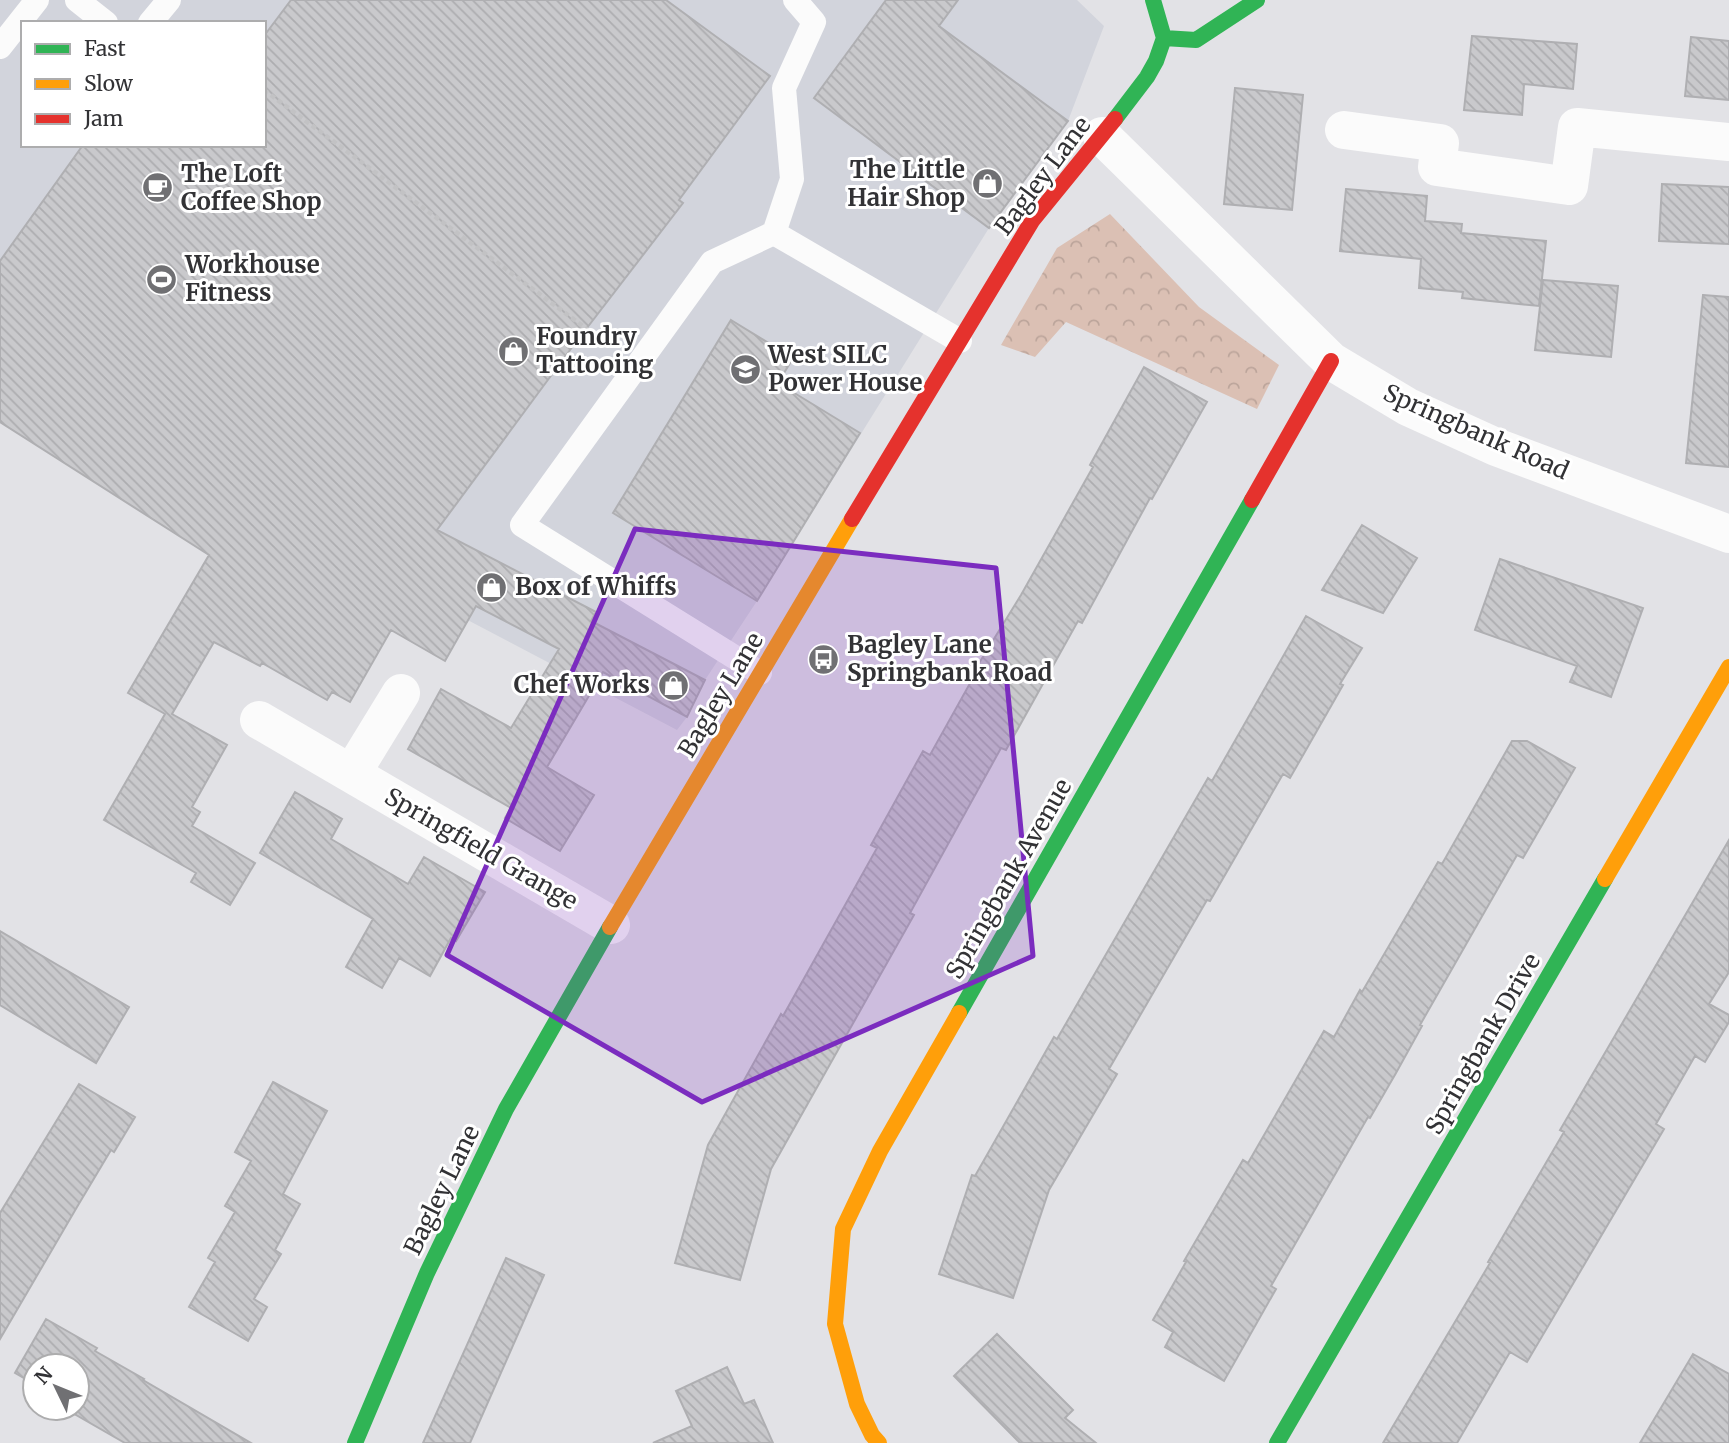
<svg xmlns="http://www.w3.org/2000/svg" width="1729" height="1443" font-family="Merriweather,serif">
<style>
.built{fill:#d2d4dc;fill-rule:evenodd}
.forest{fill:url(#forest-crowns)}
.building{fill:url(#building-back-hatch);stroke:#afafb2;stroke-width:2}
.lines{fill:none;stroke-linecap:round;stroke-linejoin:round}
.path{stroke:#c2c2c4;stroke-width:4.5;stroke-dasharray:5 3.5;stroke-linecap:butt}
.lane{stroke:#fbfbfb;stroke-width:24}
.street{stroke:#fbfbfb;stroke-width:38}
.fast{stroke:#30b455;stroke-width:16}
.slow{stroke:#ff9f0a;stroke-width:16}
.jam{stroke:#e5322d;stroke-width:16}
.marked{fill:#7b2cbf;fill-opacity:0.2;stroke:#7b2cbf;stroke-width:5;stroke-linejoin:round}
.labels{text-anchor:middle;stroke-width:6;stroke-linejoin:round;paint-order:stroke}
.poi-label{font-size:24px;font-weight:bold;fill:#323235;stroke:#fff;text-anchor:start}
.street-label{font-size:24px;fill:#323235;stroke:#fff}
</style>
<defs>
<pattern id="forest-crowns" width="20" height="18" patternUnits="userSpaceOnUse" patternTransform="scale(1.75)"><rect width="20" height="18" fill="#dbc0b4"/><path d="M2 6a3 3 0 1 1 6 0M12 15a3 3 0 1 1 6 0" fill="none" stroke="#bca59b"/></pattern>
<pattern id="building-back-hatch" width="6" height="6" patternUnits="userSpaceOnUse" patternTransform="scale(1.75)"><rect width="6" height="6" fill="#c9c9cc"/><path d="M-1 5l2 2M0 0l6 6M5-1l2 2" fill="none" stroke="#adadb0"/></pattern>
</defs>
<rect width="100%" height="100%" fill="#e2e2e6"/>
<path class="built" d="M0,0H1077L1104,26L1068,121L989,228L757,601L705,680L687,717L677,730L397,583L0,422ZM23,23H264V145H23Z"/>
<path class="forest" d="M1110,214L1199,307L1279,365L1257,409L1066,322L1035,357L1001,345L1057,248Z"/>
<path class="building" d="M291,0H666L770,76L679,200L683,203L570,350L437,530L596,612L591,621L705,680L687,717L603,672L547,767L594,795L560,851L505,818L511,808L408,749L441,689L511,728L559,649L476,606L445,661L391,630L350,702L332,692L327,700L262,663L260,666L214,642L172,714L227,745L192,807L200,812L192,826L255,863L230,905L191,882L196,873L104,820L165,714L128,693L209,555L0,422V261L83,145H264V36Z
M886,0H958L939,26L1068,121L989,228L814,98Z
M1472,36L1577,44L1573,89L1524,84L1522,115L1464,110Z
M1691,37L1729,41V100L1685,96Z
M1235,88L1303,95L1292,210L1224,204Z
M1662,184L1729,187V244L1659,241Z
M1346,189L1427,196L1425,221L1462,224L1461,233L1546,241L1539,306L1462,298L1463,292L1419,288L1421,259L1340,251Z
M1543,280L1618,286L1611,357L1535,350Z
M1703,295L1729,297V467L1686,463Z
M731,320L793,358L778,383L860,433L757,601L613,513Z
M1144,367L1207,402L1152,499L1150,498L1082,623L1078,621L1006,750L1001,748L910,913L914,915L771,1169L740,1280L675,1263L708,1145L781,1014L783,1016L877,848L871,845L923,751L930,755L978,669L976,668L1021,595L1093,467L1090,465Z
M1362,525L1417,558L1383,613L1322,590Z
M1500,559L1643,608L1611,697L1570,682L1577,666L1475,630Z
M1306,616L1362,648L1340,684L1343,685L1290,778L1283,774L1210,901L1207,900L1109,1069L1117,1074L1049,1190L1013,1298L939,1274L972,1175L975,1176L1054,1037L1057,1039L1208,778L1212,781Z
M1512,741H1527L1575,768L1523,858L1517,855L1420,1025L1422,1026L1396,1073L1370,1118L1368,1117L1271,1286L1276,1289L1224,1381L1165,1347L1173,1332L1153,1320L1186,1262L1184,1261L1243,1160L1248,1163L1324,1031L1334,1037L1360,990L1362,992L1438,862L1442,864Z
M295,792L342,819L331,839L408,884L424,857L485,892L456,941L451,938L430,976L399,958L382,988L346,967L373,919L260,853Z
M1729,840V972L1709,1004L1729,1015V1022L1705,1062L1695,1056L1656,1124L1664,1129L1527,1362L1510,1352L1457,1443H1383L1490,1263L1488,1262L1564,1132L1560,1130Z
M0,931L129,1007L96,1063L0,1005Z
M273,1082L327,1111L283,1194L300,1204L275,1250L281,1254L254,1299L267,1307L248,1341L189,1307L215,1262L208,1258L235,1212L225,1206L251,1161L235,1152Z
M79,1084L135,1117L114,1152L111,1150L77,1207L0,1339V1213Z
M506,1258L544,1275L470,1443H423Z
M46,1319L97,1348L95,1351L144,1379L143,1380L251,1443H125L64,1408H77V1366H35V1391L31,1389L34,1384L15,1373Z
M997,1334L1073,1410L1065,1418L1096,1443H1020L954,1376Z
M1693,1354L1729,1374V1443H1640Z
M727,1367L744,1404L754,1400L773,1443H653L692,1426L676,1391Z"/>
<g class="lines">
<path class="path" d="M264,90L607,344"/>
<path class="lane" d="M77,0L106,23
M150,23L169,0
M0,47L37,0
M774,233L960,341
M760,673L522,525L712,262L774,233L792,179L784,88L814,22L795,0"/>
<path class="street" d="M1344,130L1440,143L1437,167L1569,186L1577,127L1729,142
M1102,136L1331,361L1408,407L1496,447L1729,534
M259,720L611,925
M352,773L401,693"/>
<path class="fast" d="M1164,38L1196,40L1257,0
M1115,119L1147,77L1156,61L1164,38L1153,0
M959,1013L1252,500
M355,1443L427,1273L506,1109L610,927
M1277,1443L1605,879"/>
<path class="slow" d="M1605,879L1729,667
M610,927L852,519
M879,1443L872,1435L857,1404L835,1324L843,1229L880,1151L959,1013"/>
<path class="jam" d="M1252,500L1331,361
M852,519L1032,221L1115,119"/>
</g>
<path class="marked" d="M635,529L996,568L1033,956L702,1102L447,955Z"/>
<defs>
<symbol id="shop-disc" viewBox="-11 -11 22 22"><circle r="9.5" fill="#707073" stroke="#fff"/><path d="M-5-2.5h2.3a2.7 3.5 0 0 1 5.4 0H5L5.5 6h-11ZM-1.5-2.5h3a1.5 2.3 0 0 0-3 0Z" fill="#fff"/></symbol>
<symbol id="cafe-disc" viewBox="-11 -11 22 22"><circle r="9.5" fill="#707073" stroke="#fff"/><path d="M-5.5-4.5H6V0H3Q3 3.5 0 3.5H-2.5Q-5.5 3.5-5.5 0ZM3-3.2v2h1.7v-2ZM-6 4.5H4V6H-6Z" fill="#fff"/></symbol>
<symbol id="stadium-disc" viewBox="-11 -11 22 22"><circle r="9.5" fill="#707073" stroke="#fff"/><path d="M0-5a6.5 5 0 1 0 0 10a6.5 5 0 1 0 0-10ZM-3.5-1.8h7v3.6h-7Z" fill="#fff"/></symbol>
<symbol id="school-disc" viewBox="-11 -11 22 22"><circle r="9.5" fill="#707073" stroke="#fff"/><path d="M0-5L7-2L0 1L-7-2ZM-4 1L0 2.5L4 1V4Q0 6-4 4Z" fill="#fff"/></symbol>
<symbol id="bus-disc" viewBox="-11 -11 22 22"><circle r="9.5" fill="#707073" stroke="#fff"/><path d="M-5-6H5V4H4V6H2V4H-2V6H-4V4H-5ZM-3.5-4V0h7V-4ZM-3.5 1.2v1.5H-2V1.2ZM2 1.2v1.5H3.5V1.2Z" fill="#fff"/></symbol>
</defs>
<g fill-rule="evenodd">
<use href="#shop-disc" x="970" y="166" width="35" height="35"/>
<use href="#cafe-disc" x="140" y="170" width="35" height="35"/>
<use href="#stadium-disc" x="144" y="262" width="35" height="35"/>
<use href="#shop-disc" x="496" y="334" width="35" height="35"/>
<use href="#school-disc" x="728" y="352" width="35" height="35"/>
<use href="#shop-disc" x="474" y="570" width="35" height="35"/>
<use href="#bus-disc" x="806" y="642" width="35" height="35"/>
<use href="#shop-disc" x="656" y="668" width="35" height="35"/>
</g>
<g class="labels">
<g class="poi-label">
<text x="965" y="178" text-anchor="end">The Little<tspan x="965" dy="28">Hair Shop</tspan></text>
<text x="181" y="182">The Loft<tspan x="181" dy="28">Coffee Shop</tspan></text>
<text x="185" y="273">Workhouse<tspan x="185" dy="28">Fitness</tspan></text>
<text x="536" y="345">Foundry<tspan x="536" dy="28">Tattooing</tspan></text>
<text x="768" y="363">West SILC<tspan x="768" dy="28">Power House</tspan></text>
<text x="515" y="595">Box of Whiffs</text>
<text x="847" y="653">Bagley Lane<tspan x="847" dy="28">Springbank Road</tspan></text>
<text x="650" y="693" text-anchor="end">Chef Works</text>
</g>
<g class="street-label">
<text transform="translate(1043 176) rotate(-53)" y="8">Bagley Lane</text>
<text transform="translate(1476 432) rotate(24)" y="8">Springbank Road</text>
<text transform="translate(721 695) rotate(-59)" y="8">Bagley Lane</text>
<text transform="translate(481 849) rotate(30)" y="8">Springfield Grange</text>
<text transform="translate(1009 879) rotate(-60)" y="8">Springbank Avenue</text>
<text transform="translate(1483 1044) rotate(-60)" y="8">Springbank Drive</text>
<text transform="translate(442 1190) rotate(-64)" y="8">Bagley Lane</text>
</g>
</g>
<rect x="21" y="21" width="245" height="126" fill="#ffffff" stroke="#adadae" stroke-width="2"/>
<rect x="35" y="44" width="35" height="10" fill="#30b455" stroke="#adadae" stroke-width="2"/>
<text x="84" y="56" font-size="21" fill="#323235">Fast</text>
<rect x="35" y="79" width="35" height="10" fill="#ff9f0a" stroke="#adadae" stroke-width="2"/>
<text x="84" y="91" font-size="21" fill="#323235">Slow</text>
<rect x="35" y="114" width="35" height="10" fill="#e5322d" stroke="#adadae" stroke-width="2"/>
<text x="84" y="126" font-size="21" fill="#323235">Jam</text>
<g transform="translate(56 1387) rotate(313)"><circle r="33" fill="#ffffff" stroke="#adadae" stroke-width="2"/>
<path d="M0-5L12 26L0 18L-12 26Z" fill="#707073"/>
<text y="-10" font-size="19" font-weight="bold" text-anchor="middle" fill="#323235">N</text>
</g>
</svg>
